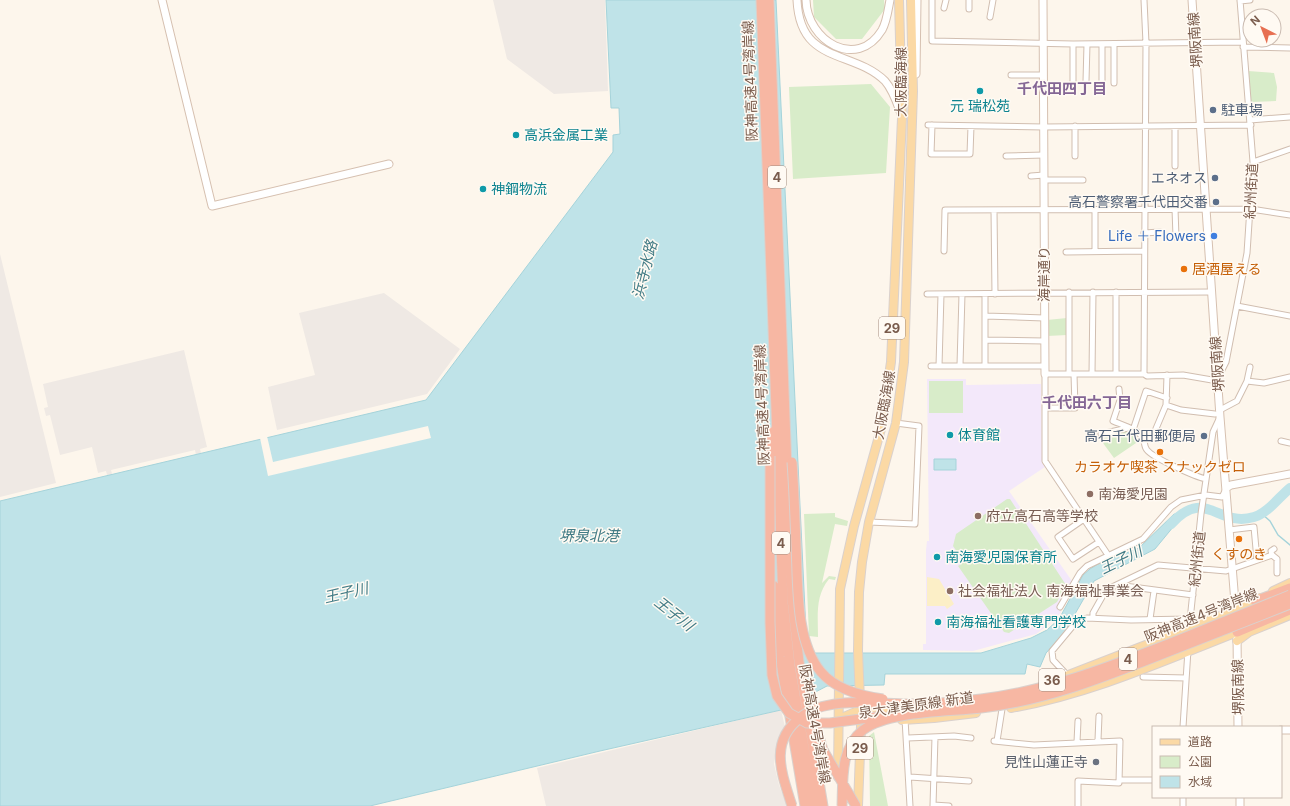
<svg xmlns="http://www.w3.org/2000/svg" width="1290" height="806" font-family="Inter,'Noto Sans JP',sans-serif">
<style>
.industrial{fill:#efe9e4;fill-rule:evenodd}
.education{fill:#f3e8fa}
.green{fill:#d8ecc9}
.sand{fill:#fcefc7}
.water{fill:#bfe3e8;stroke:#a5d3da}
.pier{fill:#fdf6ec}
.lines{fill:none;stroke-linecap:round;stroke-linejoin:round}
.stream{stroke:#a5d3da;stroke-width:1.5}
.river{stroke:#bfe3e8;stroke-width:10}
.street-casing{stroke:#d1beb0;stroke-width:7}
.secondary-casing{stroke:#d6c0b0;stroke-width:9}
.primary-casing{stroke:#dad1cd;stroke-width:10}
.highway-casing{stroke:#dad1cd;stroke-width:11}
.street{stroke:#fff;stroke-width:5}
.secondary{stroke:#fff;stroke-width:7}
.primary{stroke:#fbd9a5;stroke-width:8}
.highway{stroke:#f7b7a3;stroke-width:9}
.highway-bridge-casing{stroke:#dad1cd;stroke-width:11;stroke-linecap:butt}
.highway-bridge{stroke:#f7b7a3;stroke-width:9}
.culture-dot{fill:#0f9aa8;stroke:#fffaf3;stroke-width:1.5}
.service-dot{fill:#5c6f8a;stroke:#fffaf3;stroke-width:1.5}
.shop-dot{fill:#3f7fe0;stroke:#fffaf3;stroke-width:1.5}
.food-dot{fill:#e8710a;stroke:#fffaf3;stroke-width:1.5}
.education-dot{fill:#8d6e63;stroke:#fffaf3;stroke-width:1.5}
.worship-dot{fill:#6b7280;stroke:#fffaf3;stroke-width:1.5}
.labels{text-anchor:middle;stroke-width:3;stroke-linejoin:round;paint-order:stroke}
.shield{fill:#fffaf3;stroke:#a28b7f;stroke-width:1}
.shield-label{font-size:13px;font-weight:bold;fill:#7a5c4d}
.street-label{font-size:14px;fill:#7a5c4d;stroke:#fffaf3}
.culture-label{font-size:14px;fill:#0d838f;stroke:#fffaf3;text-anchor:start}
.service-label{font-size:14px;fill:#4e5e75;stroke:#fffaf3;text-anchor:end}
.shop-label{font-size:14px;fill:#366cbe;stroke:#fffaf3;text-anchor:end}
.food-label{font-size:14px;fill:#c56008;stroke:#fffaf3}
.education-label{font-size:14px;fill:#785e54;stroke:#fffaf3;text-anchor:start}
.worship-label{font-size:14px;fill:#5b616d;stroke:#fffaf3;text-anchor:end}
.neighbourhood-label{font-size:15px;font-weight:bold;fill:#846695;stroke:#fffaf3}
.water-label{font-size:15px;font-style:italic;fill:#437c86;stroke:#fffaf3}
</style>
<rect width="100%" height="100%" fill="#fdf6ec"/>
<path class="industrial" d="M493,0H605L608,91L554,94L507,59Z
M0,254L56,483L0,497Z
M384,293L460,349L427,394L277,430L268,387L315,375L299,313Z
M184,350L207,447L200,449L207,476L212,472L216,489L117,513L106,471L98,473L92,447L60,455L50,415L46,416L44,408L48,407L43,384ZM195,450L201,480L197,481L196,479L179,483L180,485L175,486L174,484L157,488V491L153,492L152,489L135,493L136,496L131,497L130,494L118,497L111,470Z
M781,710L785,727L779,736L774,764L779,785L787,806H546L537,768Z"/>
<path class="education" d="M927,379H966V385L1041,384L1042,463L1045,467L1009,491L1072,581L1058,603L1061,611L1060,614L1052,622L1036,634L973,651L923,650V644H926V550L927,541H929Z"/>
<path class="green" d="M813,0H884L885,9L862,39H836L814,17Z
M1248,71L1274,73L1277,87L1276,101L1251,102Z
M871,84L890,107L886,173L793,179L789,87Z
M1067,318V335L1047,336V320Z
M929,381H963V413H929Z
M1127,431L1139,439V441L1114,458L1100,439Z
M1007,499H1010L1066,585L1057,602L1009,633L1004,632L958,566L964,562L953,546L956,534Z
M835,513V517L848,521L847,526L835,524L822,583L829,576L836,577L835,580L829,579C815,596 818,616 818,637L809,636L804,514Z
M874,732L888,806H870L869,736Z"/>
<path class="sand" d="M927,577L939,579L954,604L947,609L945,606H927Z"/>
<path class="water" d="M606,0H776L807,653H981L1031,638L1047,630L1059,619L1083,575L1090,569L1098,564L1139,548L1174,514L1183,515L1155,549L1094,581L1064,633L1046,653L1040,667L1027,664L1025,674H885L884,685L827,686L781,710L600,751L370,806H0V501L426,400L613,152V135L620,134L619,108H611Z
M934,459H956V470H934Z"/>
<path class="pier" d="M428,426L431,438L268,476L260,438L267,436L273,462Z"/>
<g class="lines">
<path class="stream" d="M1262,514L1270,521L1278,535L1290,545"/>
<path class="river" d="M1171,524C1206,486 1217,528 1254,517C1268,513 1279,497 1290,488"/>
<defs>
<path id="street" d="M932,0V41L1073,44L1242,42
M1144,0L1146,43L1144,374
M1240,1L1250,0
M944,8L946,0
M969,9V0
M990,17L993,0
M1073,44V82
M1243,47L1290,48
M1011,75H1043
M1086,81L1087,44
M1102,83V44
M1114,83V44
M1250,120L1290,117
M928,125L1044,127L1251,125
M932,125L931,154H970L971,126
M1075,126V156
M1006,156L1044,155
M1253,162L1290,149
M1175,166V126
M1031,176L1044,175
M1044,180H1083
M1175,209L1176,237
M994,210L995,294
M1144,233L1160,232
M944,251L945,210L1251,209L1290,215
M1095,251V210
M1066,252L1144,251
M1116,292V374
M927,294L1211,292
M985,294V365
M1237,306L1290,316
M985,316L1044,318
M985,340L1044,341
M960,365L962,294
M931,366H1045
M939,366L941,294
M1069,374V292
M1092,374L1093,292
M1247,381L1264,383L1290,377
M1119,389L1120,400L1113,421C1122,425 1138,429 1143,438C1145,442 1144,447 1147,450C1153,458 1196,477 1206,479
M1166,405L1181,410L1215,414
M1045,408H1075L1074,374
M1220,410L1237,401L1247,381L1250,367
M1133,430L1146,391L1167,398
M1101,434L1128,428
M1143,439L1152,438L1166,405L1167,375
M1281,441L1290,443
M1084,519L1058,537L1073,559L1099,542
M869,522L915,524L919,426L896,423
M1229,530L1254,527L1257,560
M1274,549L1271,551L1272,555L1277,559V573
M1108,555L1045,461V374H1144L1147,376L1183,375L1212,380L1218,378L1226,362L1247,253L1253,162L1240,0
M1117,585L1193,595
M1060,607L1080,573L1087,566L1143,539L1171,507L1181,500L1206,495L1222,497L1225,491
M1093,618V613L1106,590L1158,565L1226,571L1272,555
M1150,619L1154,591
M1189,630L1201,514L1213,432L1220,417
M1068,676L1053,660L1052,651L1077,621L1087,618L1131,620L1190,619
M1143,677L1186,678
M905,719L910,806
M1183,727L1188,650
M908,738L954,736L971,738
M1098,740L1099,716
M994,741L1034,745L1120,741L1119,783L1078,781V806
M997,741L1002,709
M1077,742L1078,721
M910,777L969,781
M1119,780H1153
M933,805L949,806
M933,806L935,737
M1183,806V797"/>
<path id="secondary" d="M162,0L212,206L389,164
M797,0C800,65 852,49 885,81C893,90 897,103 901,114
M806,0C807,41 857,71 882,30C887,21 888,10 890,0
M1043,0L1045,374
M1192,0L1220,417L1236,615
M916,74L917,0
M1226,488L1231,485L1290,474
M1237,635L1238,727
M1281,730H1290
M1240,797V806"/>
<path id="primary" d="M1273,591L1290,583
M1237,641L1249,632L1290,615
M1066,676L1236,610L1260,598
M1011,708C1090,694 1163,661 1237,632
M839,719L860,710L896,707
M902,720L934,718L976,713
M838,777L840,589L854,526L881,429L891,362L902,118L899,0
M858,806L861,726L858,651L859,592L862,562L869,522L896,423L904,362L913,91L911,0"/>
<path id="highway" d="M761,0L783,601L790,665L814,806
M769,0L792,599L799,662L823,806
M770,456L771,432
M774,586L780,657L805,806
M1255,601L1290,588
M1237,632L1290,610
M814,720L823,750"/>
</defs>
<use href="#street" class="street-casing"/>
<use href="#secondary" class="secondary-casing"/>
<use href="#primary" class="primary-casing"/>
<use href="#highway" class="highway-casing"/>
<use href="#street" class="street"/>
<use href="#secondary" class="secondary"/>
<use href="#primary" class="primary"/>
<use href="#highway" class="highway"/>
<defs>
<path id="highway-bridge" d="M770,456V622L772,675L777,696L789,713L807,723H830L884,716
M792,462C794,490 795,517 796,545C798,583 795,641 821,672C836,690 861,696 883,699
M823,750L856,806
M792,806C782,774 768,742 801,717C826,696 877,704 908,704C932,704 957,702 981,699C1048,691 1109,667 1171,643C1210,627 1250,611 1290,595
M842,806C843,780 840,748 863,730C888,711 948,712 981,708C1044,701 1102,678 1160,655C1204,638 1247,621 1290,604"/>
</defs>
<use href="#highway-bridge" class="highway-bridge-casing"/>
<use href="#highway-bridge" class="highway-bridge"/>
</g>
<g class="culture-dot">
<circle cx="980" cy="91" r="4"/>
<circle cx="516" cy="135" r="4"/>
<circle cx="483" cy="189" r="4"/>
<circle cx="950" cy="435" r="4"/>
<circle cx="937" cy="557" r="4"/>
<circle cx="938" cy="622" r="4"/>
</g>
<g class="service-dot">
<circle cx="1213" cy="110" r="4"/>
<circle cx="1215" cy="178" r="4"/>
<circle cx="1216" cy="202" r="4"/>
<circle cx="1204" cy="436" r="4"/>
</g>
<circle class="shop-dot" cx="1214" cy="236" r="4"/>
<g class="food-dot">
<circle cx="1184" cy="269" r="4"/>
<circle cx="1160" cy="452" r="4"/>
<circle cx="1239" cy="539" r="4"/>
</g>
<g class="education-dot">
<circle cx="1090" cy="494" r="4"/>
<circle cx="978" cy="516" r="4"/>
<circle cx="950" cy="591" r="4"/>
</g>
<circle class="worship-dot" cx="1096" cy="762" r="4"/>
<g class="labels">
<g class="shield">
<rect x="768" y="166" width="18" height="22" rx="3"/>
<rect x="879" y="317" width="26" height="22" rx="3"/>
<rect x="772" y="532" width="18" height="22" rx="3"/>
<rect x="1119" y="648" width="18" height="22" rx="3"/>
<rect x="1039" y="669" width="26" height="22" rx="3"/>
<rect x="847" y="737" width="26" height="22" rx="3"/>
</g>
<g class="shield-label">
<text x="777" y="182">4</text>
<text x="892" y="333">29</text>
<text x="781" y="548">4</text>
<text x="1128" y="664">4</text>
<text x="1052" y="685">36</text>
<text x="860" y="753">29</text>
</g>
<g class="street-label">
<text transform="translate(1195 40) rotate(-94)" y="5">堺阪南線</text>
<text transform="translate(750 81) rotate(-92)" y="5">阪神高速4号湾岸線</text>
<text transform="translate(901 82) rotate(-90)" y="5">大阪臨海線</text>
<text transform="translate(1251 191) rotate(-87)" y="5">紀州街道</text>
<text transform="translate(1044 274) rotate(-90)" y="5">海岸通り</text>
<text transform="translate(1217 364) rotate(-94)" y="5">堺阪南線</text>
<text transform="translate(762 405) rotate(-92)" y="5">阪神高速4号湾岸線</text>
<text transform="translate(884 405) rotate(-80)" y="5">大阪臨海線</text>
<text transform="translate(1197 559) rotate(-84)" y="5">紀州街道</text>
<text transform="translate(1201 615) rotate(-22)" y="5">阪神高速4号湾岸線</text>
<text transform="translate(1238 687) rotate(-91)" y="5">堺阪南線</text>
<text transform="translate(916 705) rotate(-8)" y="5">泉大津美原線 新道</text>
<text transform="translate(815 724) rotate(80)" y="5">阪神高速4号湾岸線</text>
</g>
<g class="culture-label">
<text x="980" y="111" text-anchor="middle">元 瑞松苑</text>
<text x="524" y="140">高浜金属工業</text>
<text x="491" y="194">神鋼物流</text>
<text x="958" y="440">体育館</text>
<text x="945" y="562">南海愛児園保育所</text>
<text x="946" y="627">南海福祉看護専門学校</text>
</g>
<g class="service-label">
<text x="1221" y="115" text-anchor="start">駐車場</text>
<text x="1207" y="183">エネオス</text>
<text x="1208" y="207">高石警察署千代田交番</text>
<text x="1196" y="441">高石千代田郵便局</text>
</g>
<g class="shop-label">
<text x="1206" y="241">Life ＋ Flowers</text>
</g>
<g class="food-label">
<text x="1192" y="274" text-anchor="start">居酒屋える</text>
<text x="1160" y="472">カラオケ喫茶 スナックゼロ</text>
<text x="1239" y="559">くすのき</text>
</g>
<g class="education-label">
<text x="1098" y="499">南海愛児園</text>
<text x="986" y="521">府立高石高等学校</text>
<text x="958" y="596">社会福祉法人 南海福祉事業会</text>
</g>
<g class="worship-label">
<text x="1088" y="767">見性山蓮正寺</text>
</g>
<g class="neighbourhood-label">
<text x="1062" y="94">千代田四丁目</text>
<text x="1087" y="408">千代田六丁目</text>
</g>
<g class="water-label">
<text transform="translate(645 270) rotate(-76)" y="5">浜寺水路</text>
<text x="589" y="541">堺泉北港</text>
<text transform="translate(1121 560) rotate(-26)" y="5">王子川</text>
<text transform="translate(346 593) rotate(-13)" y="5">王子川</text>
<text transform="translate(674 614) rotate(38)" y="5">王子川</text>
</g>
</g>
<rect x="1152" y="726" width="130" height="72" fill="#fffaf3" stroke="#cabbb1"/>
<rect x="1160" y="739" width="20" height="6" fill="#fbd9a5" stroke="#cabbb1"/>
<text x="1188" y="746" font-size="12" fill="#7a5c4d">道路</text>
<rect x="1160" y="756" width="20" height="12" fill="#d8ecc9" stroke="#cabbb1"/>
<text x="1188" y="766" font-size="12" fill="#7a5c4d">公園</text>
<rect x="1160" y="776" width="20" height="12" fill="#bfe3e8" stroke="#cabbb1"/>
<text x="1188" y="786" font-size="12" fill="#7a5c4d">水域</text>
<g transform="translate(1262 28) rotate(318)"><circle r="19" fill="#fffaf3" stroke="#cabbb1"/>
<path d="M0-3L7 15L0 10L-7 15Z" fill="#e76f51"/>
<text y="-6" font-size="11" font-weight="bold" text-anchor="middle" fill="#7a5c4d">N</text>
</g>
</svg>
